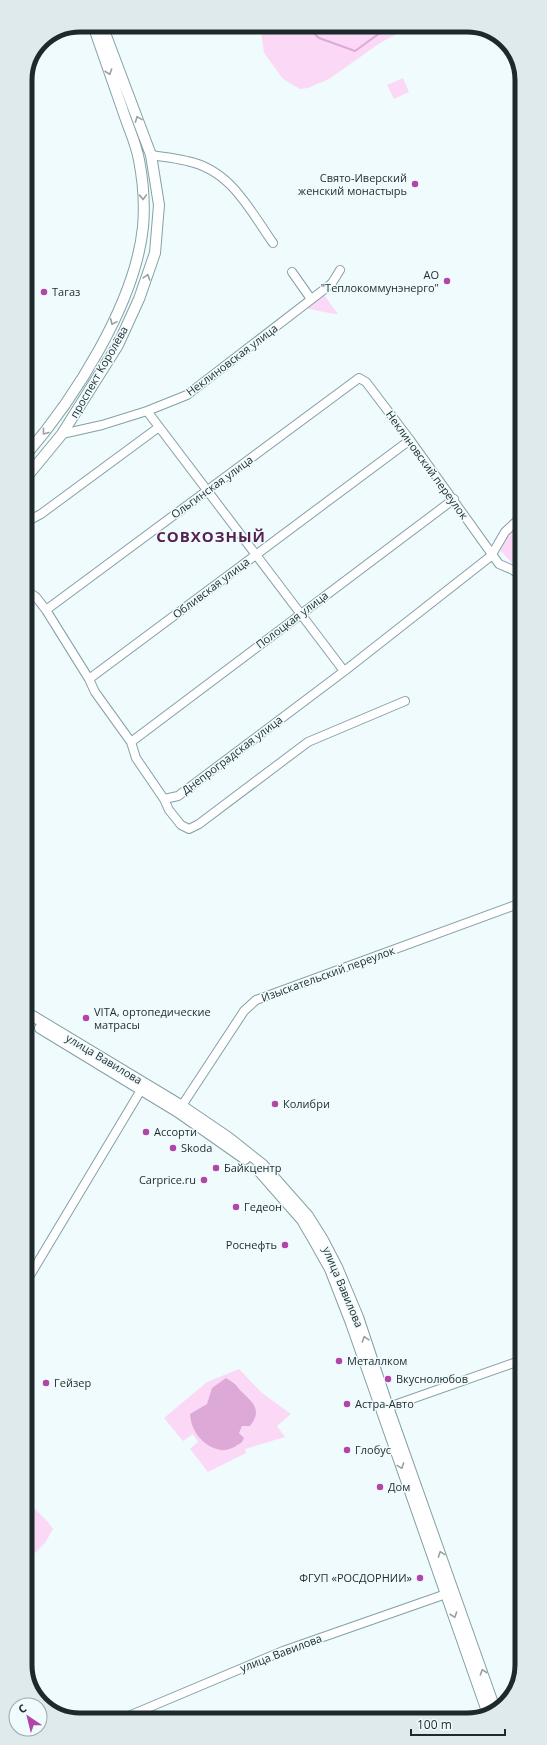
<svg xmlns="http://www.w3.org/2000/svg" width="547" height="1745" font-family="'Open Sans',sans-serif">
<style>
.green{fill:#fbd9f6}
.water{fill:#dda9d6}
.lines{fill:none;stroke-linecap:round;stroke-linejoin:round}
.stream{stroke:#dda9d6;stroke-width:2}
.minor-casing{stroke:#84a1a6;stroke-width:10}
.major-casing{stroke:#84a1a6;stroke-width:12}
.minor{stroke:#fff;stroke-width:8}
.major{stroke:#fff;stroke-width:10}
.oneway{stroke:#999fa0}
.poi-dot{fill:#b046a8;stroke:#effbfd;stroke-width:1.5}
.labels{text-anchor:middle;stroke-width:3;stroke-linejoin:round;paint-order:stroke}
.poi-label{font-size:11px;fill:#1d292b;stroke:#effbfd;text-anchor:start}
.street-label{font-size:11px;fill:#1d292b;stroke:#effbfd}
.district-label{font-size:15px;font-weight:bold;letter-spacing:1px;fill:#542150;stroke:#effbfd}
.rim{fill:none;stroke:#1d292b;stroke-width:5}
</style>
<rect width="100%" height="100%" fill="#effbfd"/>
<path class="green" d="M260,25H414L380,43L329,79L308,88L300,89L283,79L264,53Z
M403,78L409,92L394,99L387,85Z
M324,295L338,314H334L305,308Z
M521,519V573L498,548Z
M239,1369L261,1392L291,1414L277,1426L285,1437L245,1449L246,1453L208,1472L190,1449L198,1442L193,1434L183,1441L164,1418L207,1382Z
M27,1501L48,1522L53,1529L45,1543L27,1561Z"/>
<path class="water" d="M226,1378C229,1380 233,1382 236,1385C238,1387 239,1390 242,1392C254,1403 262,1411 250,1426H242L239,1433L244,1438L242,1442C236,1446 229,1451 221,1450C203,1447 191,1431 190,1414L207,1404L212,1388Z"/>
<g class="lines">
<path class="stream" d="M305,25L319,38L355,51L391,25"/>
<defs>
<path id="minor" d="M151,155C163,157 175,158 187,161C231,170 249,209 273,243
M292,272L311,299
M147,411L344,671
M62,434L102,425L147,411L187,395L326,288L332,283L340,270
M26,522L41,514L159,427
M26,590L36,597L46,610L89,679L95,692L131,742L136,758L164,799L169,810L181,825L189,829L199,824L308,742L405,701
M46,610L359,378L366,382L410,440L499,564L513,570L521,577
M89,679L410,440
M131,742L454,499
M164,799L178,796L347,669L491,556L505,532L521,517
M179,1110L244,1011L256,1000L521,903
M26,1282L141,1090
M383,1409L522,1360
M119,1720L283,1651L446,1594"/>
<path id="major" d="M25,456C75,398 135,304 143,227C145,205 143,181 139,160C136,143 128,127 123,111C113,82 103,54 93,25
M25,479L62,434L118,345L139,299L155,253L159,205L151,155L102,25
M26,1012L182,1106L229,1138L263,1165L308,1216L323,1240L337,1267L358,1317L388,1407L495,1709
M40,1028L178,1112L245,1159
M259,1171L302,1220L316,1244L330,1269L351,1323L488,1714"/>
</defs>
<use href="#minor" class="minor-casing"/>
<use href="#major" class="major-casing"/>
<use href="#minor" class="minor"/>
<use href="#major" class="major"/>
</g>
<defs><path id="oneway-chevron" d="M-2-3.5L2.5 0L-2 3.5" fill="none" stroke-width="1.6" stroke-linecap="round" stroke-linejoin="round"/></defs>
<g class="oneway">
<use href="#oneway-chevron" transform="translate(109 72) rotate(71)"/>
<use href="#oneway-chevron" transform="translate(138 119) rotate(-111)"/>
<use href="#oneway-chevron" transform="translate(143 197) rotate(88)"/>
<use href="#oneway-chevron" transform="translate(147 277) rotate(-72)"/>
<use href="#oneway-chevron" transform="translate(113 322) rotate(114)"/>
<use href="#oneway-chevron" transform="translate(45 432) rotate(128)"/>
<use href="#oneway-chevron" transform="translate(365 1339) rotate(-108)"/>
<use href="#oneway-chevron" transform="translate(401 1466) rotate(70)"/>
<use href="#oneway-chevron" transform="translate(441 1554) rotate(-110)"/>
<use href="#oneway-chevron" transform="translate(454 1615) rotate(71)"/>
<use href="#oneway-chevron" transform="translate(483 1672) rotate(-109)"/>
</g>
<g class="poi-dot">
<circle cx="415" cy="184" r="4"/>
<circle cx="447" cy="281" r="4"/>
<circle cx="44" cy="292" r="4"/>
<circle cx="86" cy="1018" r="4"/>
<circle cx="275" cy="1104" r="4"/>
<circle cx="146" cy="1132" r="4"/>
<circle cx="173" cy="1148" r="4"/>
<circle cx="216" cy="1168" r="4"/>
<circle cx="204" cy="1180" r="4"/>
<circle cx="236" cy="1207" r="4"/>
<circle cx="285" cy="1245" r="4"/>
<circle cx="339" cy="1361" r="4"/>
<circle cx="388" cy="1379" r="4"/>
<circle cx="46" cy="1383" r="4"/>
<circle cx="347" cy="1404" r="4"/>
<circle cx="347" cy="1450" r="4"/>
<circle cx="380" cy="1487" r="4"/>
<circle cx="420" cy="1578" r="4"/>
</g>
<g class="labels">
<g class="poi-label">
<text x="407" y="182" text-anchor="end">Свято-Иверский<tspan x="407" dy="13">женский монастырь</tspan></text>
<text x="439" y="279" text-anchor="end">АО<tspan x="439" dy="13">"Теплокоммунэнерго"</tspan></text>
<text x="52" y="296">Тагаз</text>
<text x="94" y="1016">VITA, ортопедические<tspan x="94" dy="13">матрасы</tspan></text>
<text x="283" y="1108">Колибри</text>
<text x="154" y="1136">Ассорти</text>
<text x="181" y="1152">Skoda</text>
<text x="224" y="1172">Байкцентр</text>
<text x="196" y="1184" text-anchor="end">Carprice.ru</text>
<text x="244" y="1211">Гедеон</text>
<text x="277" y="1249" text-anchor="end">Роснефть</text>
<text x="347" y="1365">Металлком</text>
<text x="396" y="1383">Вкуснолюбов</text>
<text x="54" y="1387">Гейзер</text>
<text x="355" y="1408">Астра-Авто</text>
<text x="355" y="1454">Глобус</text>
<text x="388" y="1491">Дом</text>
<text x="412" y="1582" text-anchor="end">ФГУП «РОСДОРНИИ»</text>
</g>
<g class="street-label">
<text transform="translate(232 360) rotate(-37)" y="4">Неклиновская улица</text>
<text transform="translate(99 372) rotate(-60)" y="4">проспект Королёва</text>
<text transform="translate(427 465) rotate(54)" y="4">Неклиновский переулок</text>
<text transform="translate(212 487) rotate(-36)" y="4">Ольгинская улица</text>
<text transform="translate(211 588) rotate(-37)" y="4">Обливская улица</text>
<text transform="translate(292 620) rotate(-37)" y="4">Полоцкая улица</text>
<text transform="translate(232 755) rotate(-37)" y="4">Днепроградская улица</text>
<text transform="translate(328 974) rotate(-20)" y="4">Изыскательский переулок</text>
<text transform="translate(104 1059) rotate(31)" y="4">улица Вавилова</text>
<text transform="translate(343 1287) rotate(67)" y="4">улица Вавилова</text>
<text transform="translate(281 1653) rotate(-21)" y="4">улица Вавилова</text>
</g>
<g class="district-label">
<text x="211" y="542">СОВХОЗНЫЙ</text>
</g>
</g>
<path d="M0 0H547V1745H0ZM80 32H467A48 48 0 0 1 515 80V1665A48 48 0 0 1 467 1713H80A48 48 0 0 1 32 1665V80A48 48 0 0 1 80 32Z" fill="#deeaec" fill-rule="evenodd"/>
<path class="rim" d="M80 32H467A48 48 0 0 1 515 80V1665A48 48 0 0 1 467 1713H80A48 48 0 0 1 32 1665V80A48 48 0 0 1 80 32Z"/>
<g transform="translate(28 1717) rotate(325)"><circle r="19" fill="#effbfd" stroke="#9ba7a9"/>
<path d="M0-3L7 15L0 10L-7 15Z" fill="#b046a8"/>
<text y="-6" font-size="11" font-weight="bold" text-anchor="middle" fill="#1d292b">С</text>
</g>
<path d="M411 1729v6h94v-6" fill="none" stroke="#1d292b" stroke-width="2"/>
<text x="417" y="1729" font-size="12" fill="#1d292b" stroke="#effbfd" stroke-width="3" paint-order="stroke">100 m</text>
</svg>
